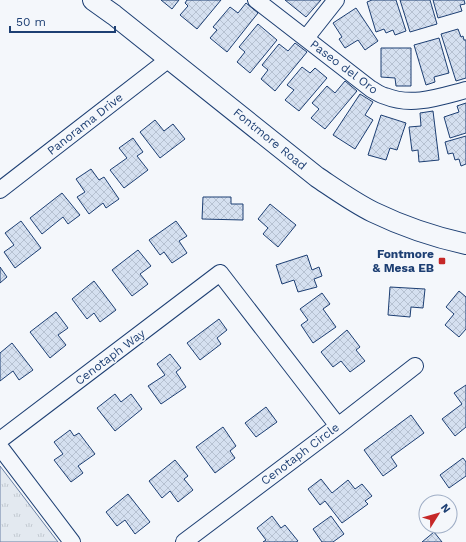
<svg xmlns="http://www.w3.org/2000/svg" width="466" height="542" font-family="'Work Sans',sans-serif">
<style>
.grass{fill:url(#grass-tufts);stroke:#687fa3}
.building{fill:url(#building-cross-hatch);stroke:#1d3f73}
.lines{fill:none;stroke-linecap:round;stroke-linejoin:round}
.minor-casing{stroke:#1d3f73;stroke-width:18}
.major-casing{stroke:#1d3f73;stroke-width:22}
.minor{stroke:#f4f7fb;stroke-width:16}
.major{stroke:#f4f7fb;stroke-width:20}
.poi-dot{fill:#c62828;stroke:#f4f7fb;stroke-width:1.5}
.labels{text-anchor:middle;stroke-width:3;stroke-linejoin:round;paint-order:stroke}
.street-label{font-size:12px;fill:#1d3f73;stroke:#f4f7fb}
.poi-label{font-size:12px;font-weight:bold;fill:#1d3f73;stroke:#f4f7fb;text-anchor:end}
</style>
<defs>
<pattern id="grass-tufts" width="24" height="20" patternUnits="userSpaceOnUse"><rect width="24" height="20" fill="#e3e9f0"/><path d="M3 7l-1-3M5 7V3M7 7l1-3M15 17l-1-3M17 17v-4M19 17l1-3" fill="none" stroke="#c2c9d1"/></pattern>
<pattern id="building-cross-hatch" width="8" height="8" patternUnits="userSpaceOnUse"><rect width="8" height="8" fill="#d5e0f0"/><path d="M0 0l8 8M0 8l8-8" fill="none" stroke="#b6c1d1"/></pattern>
</defs>
<rect width="100%" height="100%" fill="#f4f7fb"/>
<path class="grass" d="M0,466L58,542H0Z"/>
<path class="building" d="M161,0H179L172,9Z
M187,0H221L197,29L180,15L188,6L185,3Z
M285,0H321L306,17Z
M372,0H396L406,31L395,35L393,30L386,33L384,29L376,32L367,2Z
M400,0H430L437,24L410,32Z
M433,0H464L465,4L460,5L462,11L438,18Z
M246,3L258,13L227,52L210,38L217,30L213,27L230,7L238,13Z
M356,8L378,41L365,50L358,40L345,48L339,39L342,37L333,23Z
M258,24L277,40L250,73L237,62L245,52L239,47Z
M458,29L461,37L463,36L464,40H466V78L456,81L441,34Z
M439,38L449,73L434,77L435,82L426,85L414,45Z
M295,43L307,52L275,91L261,79L268,70L262,65L279,44L288,51Z
M381,48H411V86H396L395,78L381,77Z
M302,67L310,73L315,68L327,78L299,111L285,100L294,90L287,85Z
M345,81L357,91L325,129L311,118L319,109L312,103L327,86L335,93Z
M360,94L373,102L365,115L373,120L355,149L333,135Z
M466,103V133L450,138L444,117L459,112L457,106Z
M433,111L439,160L419,162L418,150L412,151L409,127L421,126L420,113Z
M381,115L406,123L397,150L390,148L386,160L368,155Z
M155,120L164,131L173,124L185,139L160,158L140,132Z
M466,136V164L461,166L459,159L455,160L453,153L448,154L445,142Z
M133,138L143,152L137,156L148,170L124,188L110,170L127,158L119,148Z
M91,169L99,180L104,177L119,199L106,208L103,203L89,214L77,197L85,192L76,179Z
M62,193L80,215L68,224L63,217L42,234L30,218Z
M203,197H231V204H243V220L202,219Z
M270,204L296,225L278,247L263,234L268,228L258,219Z
M21,221L41,248L15,268L4,252L14,245L5,233Z
M176,221L187,236L179,241L187,253L172,263L164,252L160,255L149,240Z
M138,250L151,266L140,274L148,284L132,296L112,270Z
M307,255L312,270L319,267L322,276L314,279L317,287L298,292L294,280L282,284L276,265Z
M0,267L7,277L0,283Z
M94,281L116,310L100,322L94,313L87,319L72,299Z
M390,287L425,289L423,308L411,307L410,317L388,315Z
M459,291L466,297V329L459,337L445,325L454,314L446,307Z
M322,293L330,304L323,309L336,327L313,343L301,325L308,320L300,309Z
M56,312L68,328L58,335L66,345L50,358L30,332Z
M219,319L227,330L217,338L221,344L200,360L187,343Z
M347,330L360,347L356,350L365,361L350,372L341,361L333,367L321,352Z
M12,343L33,370L19,380L13,371L0,381V353Z
M170,354L181,368L176,372L186,387L161,404L148,386L165,375L157,364Z
M466,385V427L455,436L442,419L462,404L454,393Z
M115,394L121,402L131,394L142,409L115,431L97,408Z
M266,407L277,422L256,437L245,423Z
M411,415L424,433L391,457L397,466L383,476L364,450Z
M223,427L236,446L230,451L235,458L215,473L196,447Z
M70,430L74,436L79,433L95,454L78,466L83,473L71,482L54,460L63,454L54,442Z
M463,458L466,462V476L449,488L440,475Z
M175,460L188,476L184,479L193,490L178,502L170,491L162,498L149,481Z
M321,479L332,493L348,480L355,489L362,484L372,496L365,501L368,504L342,523L325,501L320,505L308,489Z
M128,494L150,522L135,534L125,520L117,526L106,512Z
M272,516L281,528L285,525L298,541L296,542H263L266,540L257,528Z
M331,516L344,534L333,542H322L313,529Z
M434,532L442,542H422Z"/>
<g class="lines">
<defs>
<path id="minor" d="M256,0L371,89C375,91 380,95 385,96C412,107 439,97 466,90
M306,38L336,0
M0,190L169,59
M0,440L220,273L338,426
M0,447L72,542
M184,542L338,426L415,366"/>
<path id="major" d="M93,0L114,15L317,177C335,189 353,202 373,212C402,226 434,237 466,244"/>
</defs>
<use href="#minor" class="minor-casing"/>
<use href="#major" class="major-casing"/>
<use href="#minor" class="minor"/>
<use href="#major" class="major"/>
</g>
<rect class="poi-dot" x="438" y="257" width="8" height="8" rx="2"/>
<g class="labels">
<g class="street-label">
<text transform="translate(344 67) rotate(37)" y="4">Paseo del Oro</text>
<text transform="translate(85 124) rotate(-38)" y="4">Panorama Drive</text>
<text transform="translate(270 139) rotate(39)" y="4">Fontmore Road</text>
<text transform="translate(110 357) rotate(-37)" y="4">Cenotaph Way</text>
<text transform="translate(300 454) rotate(-37)" y="4">Cenotaph Circle</text>
</g>
<g class="poi-label">
<text x="434" y="258">Fontmore<tspan x="434" dy="14">&amp; Mesa EB</tspan></text>
</g>
</g>
<g transform="translate(438 514) rotate(53)"><circle r="19" fill="#f4f7fb" stroke="#9eadc5"/>
<path d="M0-3L7 15L0 10L-7 15Z" fill="#c62828"/>
<text y="-6" font-size="11" font-weight="bold" text-anchor="middle" fill="#1d3f73">N</text>
</g>
<path d="M10 26v6h105v-6" fill="none" stroke="#1d3f73" stroke-width="2"/>
<text x="16" y="26" font-size="12" fill="#1d3f73" stroke="#f4f7fb" stroke-width="3" paint-order="stroke">50 m</text>
</svg>
